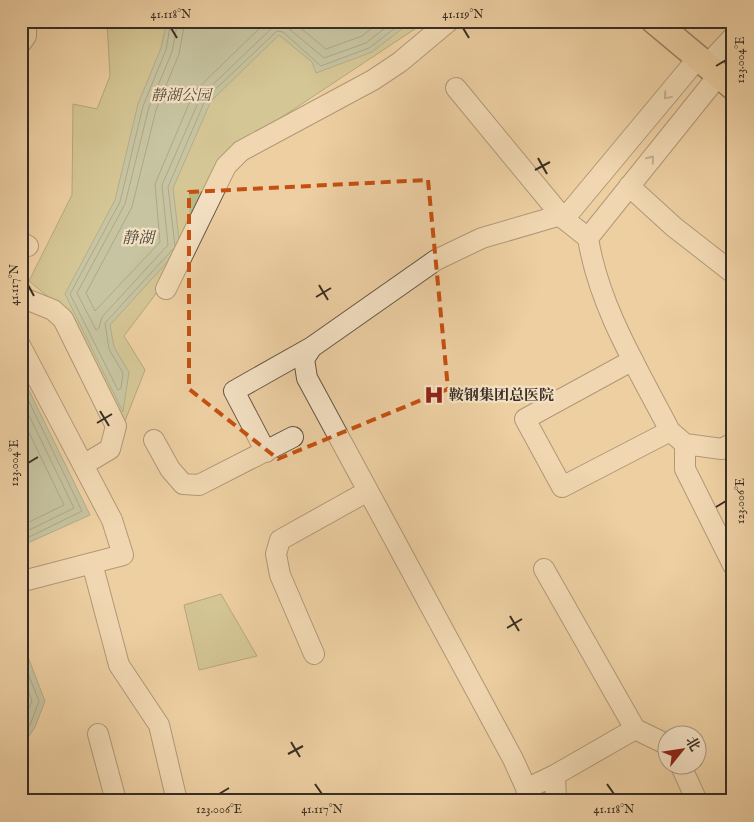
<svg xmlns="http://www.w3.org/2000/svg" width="754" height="822" font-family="'IM FELL English','Noto Serif SC',serif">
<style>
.green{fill:#b9ba85;stroke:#797454}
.water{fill:#9ab7a1;stroke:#73806f}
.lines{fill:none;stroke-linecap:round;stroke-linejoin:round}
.shore{stroke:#6a7262;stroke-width:1}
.minor-casing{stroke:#665644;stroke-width:22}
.major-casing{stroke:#392e24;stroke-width:28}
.minor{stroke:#f3e0c3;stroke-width:20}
.major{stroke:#edcfa3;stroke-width:25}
.oneway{stroke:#968774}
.marked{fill:none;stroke:#c55011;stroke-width:4;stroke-dasharray:10 6;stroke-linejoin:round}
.ticks{fill:none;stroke:#392e24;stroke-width:2}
.labels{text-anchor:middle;stroke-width:4.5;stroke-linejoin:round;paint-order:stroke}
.park-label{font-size:15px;font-style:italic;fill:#534a37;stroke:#f3e0c3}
.poi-label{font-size:15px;font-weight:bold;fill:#392e24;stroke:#f3e0c3;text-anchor:start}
.water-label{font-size:16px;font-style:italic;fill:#4c493d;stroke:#f3e0c3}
.neatline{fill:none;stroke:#392e24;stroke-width:2}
.ticks-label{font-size:12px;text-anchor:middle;fill:#392e24}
</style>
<rect width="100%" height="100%" fill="#edcfa3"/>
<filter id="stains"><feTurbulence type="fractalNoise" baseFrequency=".004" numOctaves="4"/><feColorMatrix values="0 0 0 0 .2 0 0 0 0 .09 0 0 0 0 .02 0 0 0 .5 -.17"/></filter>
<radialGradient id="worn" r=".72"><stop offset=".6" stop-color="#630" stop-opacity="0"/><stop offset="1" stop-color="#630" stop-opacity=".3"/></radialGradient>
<path class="green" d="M107,21H427L226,154L191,229L155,295L124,336L145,370L123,426L64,310L29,281L72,195L73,104L97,109L110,76Z
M221,594L257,656L199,670L184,605Z"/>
<path class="water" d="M167,21H412L372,52L316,73L312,62L279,35L211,101L173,188L180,248L110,325L114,347L129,372L123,412L65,294L115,200L138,104L161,48Z
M21,374L90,515L21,546Z
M21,648L28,657L45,701L35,727L22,747L21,752Z"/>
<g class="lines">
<path class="shore" d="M171,21L166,50L143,106L120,202L70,294L118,390L121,388L123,373L109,349L105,323L173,249
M178,21L172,52L149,107L125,204L77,293L96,330L99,328L102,317L168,245L162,185L201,96L275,25L287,27L324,58L366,43L394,21
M185,21L179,54L156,110L132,207L86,293L95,311L160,242L155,184L194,92L267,21
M292,21L326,49L362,36L381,21
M175,246L168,187L206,98L277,31L283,32L321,66L369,48L404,21
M21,385L82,511L21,541
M21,399L74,508L21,534
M21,416L64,505L21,526
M21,656L39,701L30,725L21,739
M21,671L32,701L21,727"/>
<defs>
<path id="minor" d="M21,43L26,36V21
M706,66L733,37
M456,88L564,219L588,238C599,307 638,369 670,431L685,444L722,449L733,443
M629,186L674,227L733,273
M564,219L698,58
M588,238L718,76
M21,242L28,246
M166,289L226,166L241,151L373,80L400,62L449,21
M21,297L53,310L63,319L116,426L110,449L83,465
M21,347L112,520L123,555L27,580
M633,360L525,419L562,487L670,431
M154,440L170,469L183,484L199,485L293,437
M685,444V469L733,565
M266,452L234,391L312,347
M92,563L119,665L159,725L177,801
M544,569L635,729L666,744
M314,654L280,575L276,554L280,540L368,491
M98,734L116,801
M680,764L697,801
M555,775L556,801
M526,789L555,775L635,729
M532,801L513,759L307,378L304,359L312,347L436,260L482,238L561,215"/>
<path id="major" d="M654,21L733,87"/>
</defs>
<use href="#minor" class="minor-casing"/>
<use href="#major" class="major-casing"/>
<use href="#minor" class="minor"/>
<use href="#major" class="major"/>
</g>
<defs><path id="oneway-chevron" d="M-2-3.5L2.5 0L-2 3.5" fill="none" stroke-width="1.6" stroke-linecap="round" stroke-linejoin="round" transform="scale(1.25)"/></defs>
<g class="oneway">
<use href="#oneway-chevron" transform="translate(667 96) rotate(130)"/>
<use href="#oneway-chevron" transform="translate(651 159) rotate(-51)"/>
</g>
<path d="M0 0H754V822H0ZM428,180L448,389L278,459L189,389V192Z" fill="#edcfa3" fill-opacity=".55" fill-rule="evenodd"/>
<path class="marked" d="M428,180L448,389L278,459L189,389V192Z"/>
<path class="ticks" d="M171,28L177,38M463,28L469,38M716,66L726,60M538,158L547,174M535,170L550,162M28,285L34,296M319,285L328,300M316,297L331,288M100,411L109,426M97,423L112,414M28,463L38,457M716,507L726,501M510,616L519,631M507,628L522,619M291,742L300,757M288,754L303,746M315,784L322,794M607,784L614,794M219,794L229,788"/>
<defs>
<symbol id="hospital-bare" viewBox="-9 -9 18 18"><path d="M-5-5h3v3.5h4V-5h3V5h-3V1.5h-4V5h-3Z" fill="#8f2418" stroke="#f3e0c3" stroke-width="2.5" paint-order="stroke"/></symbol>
</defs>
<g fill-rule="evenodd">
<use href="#hospital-bare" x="420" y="381" width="28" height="28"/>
</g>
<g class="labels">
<g class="park-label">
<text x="181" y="100">静湖公园</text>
</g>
<g class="poi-label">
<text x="449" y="400">鞍钢集团总医院</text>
</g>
<g class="water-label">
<text x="138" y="243">静湖</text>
</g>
</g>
<rect width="754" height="822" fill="none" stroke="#edcfa3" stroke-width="55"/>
<g transform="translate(682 750) rotate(60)"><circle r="24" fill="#f3e0c3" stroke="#a99983"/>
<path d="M0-4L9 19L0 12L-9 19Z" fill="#8f2418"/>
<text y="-8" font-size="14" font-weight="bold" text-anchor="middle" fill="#392e24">北</text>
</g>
<rect x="28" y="28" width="698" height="766" class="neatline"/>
<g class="ticks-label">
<text x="171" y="18">41.118°N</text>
<text x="463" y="18">41.119°N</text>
<text transform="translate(740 60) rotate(-90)" y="4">123.004°E</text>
<text transform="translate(14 285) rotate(-90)" y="4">41.117°N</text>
<text transform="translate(14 463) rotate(-90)" y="4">123.004°E</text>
<text transform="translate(740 501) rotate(-90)" y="4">123.006°E</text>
<text x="219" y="813">123.006°E</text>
<text x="322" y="813">41.117°N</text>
<text x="614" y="813">41.118°N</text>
</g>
<rect width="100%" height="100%" filter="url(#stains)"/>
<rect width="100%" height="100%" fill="url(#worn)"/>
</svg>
